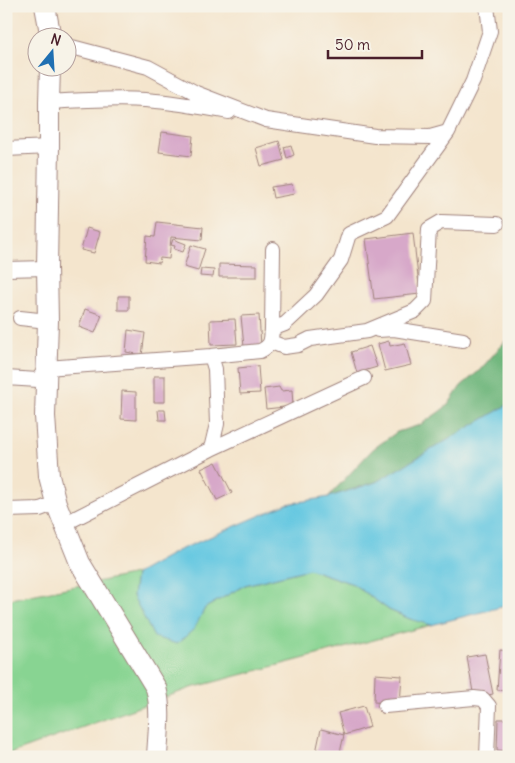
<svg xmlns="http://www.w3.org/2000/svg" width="515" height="763" font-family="Delius,sans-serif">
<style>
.green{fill:#88d492;stroke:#697a5e}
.forest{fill:#6eb67c;stroke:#5c6a54}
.water{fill:#63c7e1;stroke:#567386}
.building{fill:#d7a8c9}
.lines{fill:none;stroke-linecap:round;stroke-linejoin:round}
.minor-casing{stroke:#9f827c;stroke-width:16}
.secondary-casing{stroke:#9f827c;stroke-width:22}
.minor{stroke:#fff;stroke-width:14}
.secondary{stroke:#fff;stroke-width:20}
</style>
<rect width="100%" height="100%" fill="#f7f3e8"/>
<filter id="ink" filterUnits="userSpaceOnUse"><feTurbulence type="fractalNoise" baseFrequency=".02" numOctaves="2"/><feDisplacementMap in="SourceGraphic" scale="10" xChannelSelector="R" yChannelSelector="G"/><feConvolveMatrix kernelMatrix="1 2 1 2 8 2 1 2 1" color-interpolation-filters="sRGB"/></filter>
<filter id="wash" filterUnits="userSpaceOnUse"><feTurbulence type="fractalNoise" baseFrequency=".0096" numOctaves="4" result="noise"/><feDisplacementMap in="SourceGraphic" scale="20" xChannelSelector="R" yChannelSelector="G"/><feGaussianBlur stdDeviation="1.12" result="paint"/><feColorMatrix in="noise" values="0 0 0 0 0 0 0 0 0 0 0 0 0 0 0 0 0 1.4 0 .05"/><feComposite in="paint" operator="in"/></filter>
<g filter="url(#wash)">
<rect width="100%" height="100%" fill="#f4e5cd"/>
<path class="green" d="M309,569L353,584L389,610L410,619L431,625L191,688L6,755V600L136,574L133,597L194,629L205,608L245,585Z"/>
<path class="forest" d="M509,337V404L376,482L328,497L373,449L397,432L420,425L439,412L448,405L461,386L479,371Z"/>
<path class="water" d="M509,404V605L431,625L410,619L389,610L353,584L309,569L245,585L205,608L194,629L177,644L154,637L133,596L136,574L177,551L287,504L329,497L376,482Z"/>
<g id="blocks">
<path class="building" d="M162,132L193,136L191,156L159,152Z
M279,141L284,160L261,166L256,148Z
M291,145L294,155L287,158L284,147Z
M292,184L294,194L273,198L271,187Z
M157,222L203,227L202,240L171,237L169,259L160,258L159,263L145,261L147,236L155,237Z
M87,228L100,232L94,253L81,250Z
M413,233L420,294L374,299L366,239Z
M173,239L186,244L183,252L174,249L175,246L171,245Z
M191,245L205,249L198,271L184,267Z
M219,264L257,265V277H219Z
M201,269L214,270L213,277L200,276Z
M118,296H129V310H118Z
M85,309L102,315L95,333L79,327Z
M259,315L261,346L244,347L241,316Z
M235,319L237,344L211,345L210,320Z
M128,330L145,333L142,355L126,352Z
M389,341L390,346L405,343L411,365L385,371L378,344Z
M370,346L377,367L357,373L351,352Z
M258,366L260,393L240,394L238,368Z
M154,376H165V402H154Z
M279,387L281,391L292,390L293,406L266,409L264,389Z
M122,391L136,392V420L121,419Z
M158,410H165L166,420H159Z
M216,462L232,493L217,500L201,469Z
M500,650L509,651V691L497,690Z
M485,654L493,694L474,698L467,657Z
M375,674L402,676L400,704L374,702Z
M364,706L370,727L344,735L339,757H315L321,729L344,735L338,713Z
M498,719H509V751L497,750Z"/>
</g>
</g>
<g filter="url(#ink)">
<use href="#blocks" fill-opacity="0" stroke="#9f827c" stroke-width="1"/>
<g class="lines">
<defs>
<path id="minor" d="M68,46L148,67L196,93L266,120L375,136L430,137L448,132
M49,102C81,100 113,98 145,100C173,102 202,107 229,112
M6,149L49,147
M6,269L47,268
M20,318L48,321
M272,329L285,324L316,295L341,260L349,234L387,216L448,132L473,81L490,31L487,6
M378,330L394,329L463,340
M271,342L284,347L298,345L310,339L367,331L415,311L425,301L429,229L441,222L497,224
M211,356L215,369L217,424L211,449
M6,378L38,380L46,368L211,356L260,351C272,345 271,341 272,329L273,249
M6,510L40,509L56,503
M64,524L211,449L364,378
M385,706L474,698L483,699L489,706L487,757"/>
<path id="secondary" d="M45,6L51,38
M50,68L49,102V147L47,268L48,321L45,416L49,476L56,503L80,563L156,688C162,710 158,734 157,757"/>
</defs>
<use href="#minor" class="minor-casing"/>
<use href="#secondary" class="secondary-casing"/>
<use href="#minor" class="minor"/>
<use href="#secondary" class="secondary"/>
</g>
</g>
<rect width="515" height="763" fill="none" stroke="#f7f3e8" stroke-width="25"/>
<g transform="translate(52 52) rotate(18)"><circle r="24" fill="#f7f3e8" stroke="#b29e9c"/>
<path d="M0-4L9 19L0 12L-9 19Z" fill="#1f6fb2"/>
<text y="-8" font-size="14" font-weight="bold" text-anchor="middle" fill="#4a1f2b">N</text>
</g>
<path d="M328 50v8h94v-8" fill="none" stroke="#4a1f2b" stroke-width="2.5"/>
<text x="335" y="50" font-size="15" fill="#4a1f2b" stroke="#f7f3e8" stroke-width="4" paint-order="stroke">50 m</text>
</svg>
